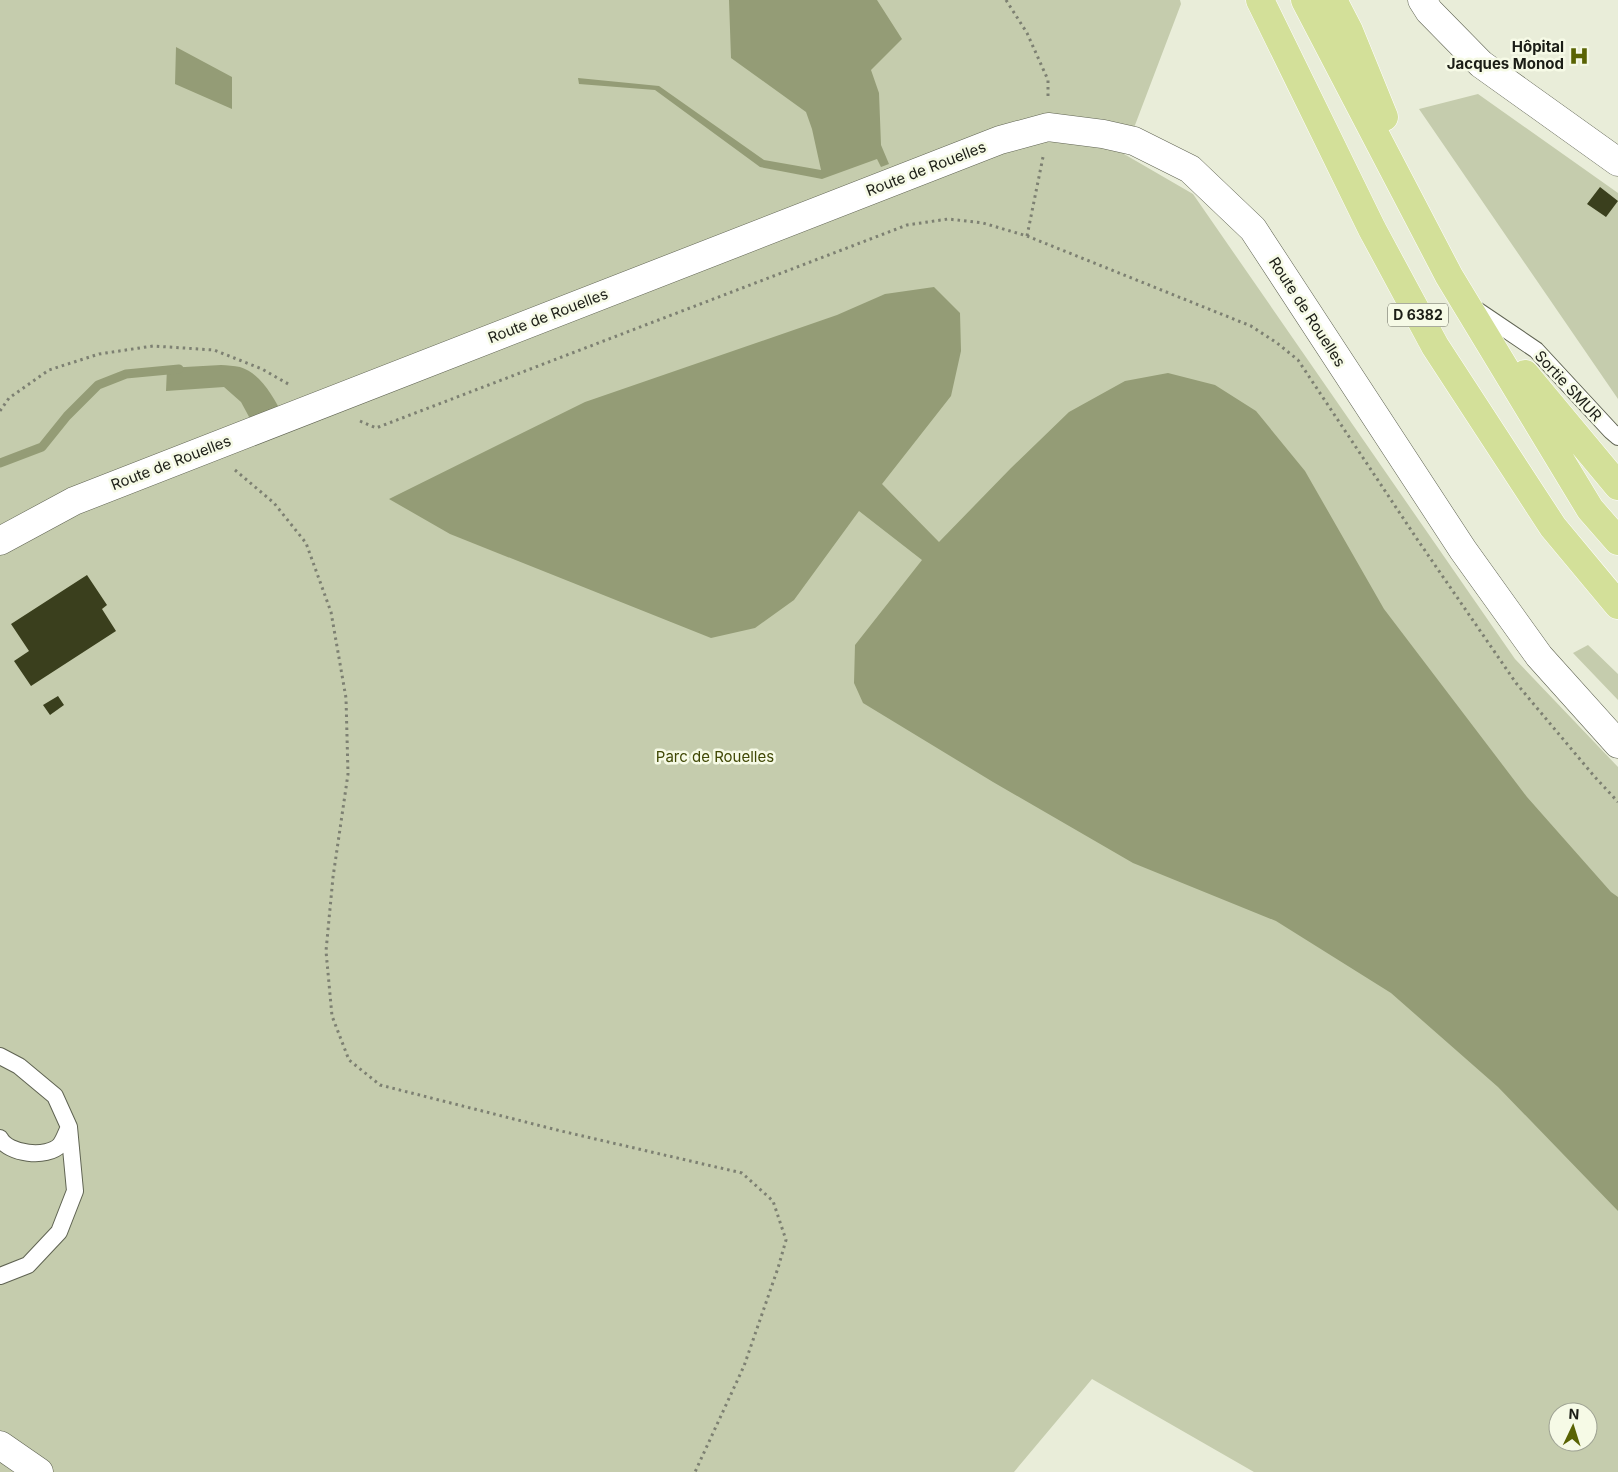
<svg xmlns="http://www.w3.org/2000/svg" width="1618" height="1472" font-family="Inter,sans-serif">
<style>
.green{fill:#c5ccad;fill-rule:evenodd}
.water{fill:#949c76}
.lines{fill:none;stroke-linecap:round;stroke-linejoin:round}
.stream{stroke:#949c76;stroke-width:9}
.building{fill:#3a3f1d}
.lane-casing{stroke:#5f6352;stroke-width:18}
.street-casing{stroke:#5f6352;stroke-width:29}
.secondary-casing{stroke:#5f6352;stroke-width:29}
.highway-casing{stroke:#fff;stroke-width:29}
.path{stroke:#7d8072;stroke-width:3;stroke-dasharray:2.5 4;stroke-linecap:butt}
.lane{stroke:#fff;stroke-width:16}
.street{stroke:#fff;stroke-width:28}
.secondary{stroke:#fff;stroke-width:28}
.highway{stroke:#d3e099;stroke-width:28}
.labels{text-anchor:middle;stroke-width:5;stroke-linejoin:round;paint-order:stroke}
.shield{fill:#f6fae6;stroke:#5d5f54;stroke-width:1}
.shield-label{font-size:14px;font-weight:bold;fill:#1b1d16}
.poi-label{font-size:15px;font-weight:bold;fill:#1b1d16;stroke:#f6fae6;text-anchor:end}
.street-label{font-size:15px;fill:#1b1d16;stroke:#f6fae6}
.park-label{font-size:15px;fill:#404805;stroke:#f6fae6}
</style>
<rect width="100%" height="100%" fill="#e9edd9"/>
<path class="green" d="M0,0H1180L1181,4L1124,154L1193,194L1515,659L1618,767V1472H1254L1092,1379L1014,1472H0ZM1558,1412H1588V1442H1558Z
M1478,94L1618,193V399L1419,109Z
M1588,645L1618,674V700L1573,653Z"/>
<path class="water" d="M729,0H877L902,39L871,70L879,93L881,145L889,164L881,167L877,159L822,179L760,167L655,90L579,84L578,78L659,86L764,160L821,170L812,129L806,112L731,58Z
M176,47L232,77V109L175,84Z
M934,287L960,313L961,351L951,396L882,484L939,542L1011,468L1069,412L1125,381L1168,373L1215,385L1256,411L1305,471L1384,609L1527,797L1611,892L1618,897V1211L1498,1087L1391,993L1276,921L1133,863L993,782L863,703L854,683L855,645L922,560L859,511L794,600L755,628L711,638L450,534L389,499L585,402L837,315L885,294Z
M221,365C227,365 234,366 240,367C262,374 273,398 284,416L254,426L241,402L224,387L166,391L167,368Z"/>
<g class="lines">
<path class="stream" d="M0,463L42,447L67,416L98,385L126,374L179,369"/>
</g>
<path class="building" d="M1600,187L1618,201L1606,217L1587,204Z
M87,575L107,605L102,609L116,631L31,686L14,661L29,651L11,624Z
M58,696L64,705L50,715L43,705Z"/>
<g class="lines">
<defs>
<path id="lane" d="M1474,308L1536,350L1611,431L1618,437
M0,1056L19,1066L55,1096L69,1127L75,1191L59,1232L28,1265L0,1276
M0,1138C8,1154 47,1159 60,1145C64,1140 66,1133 69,1127"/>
<path id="street" d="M1422,0L1429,11L1481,64L1618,162
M0,541L74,501L1000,140L1048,127L1103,134L1134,141L1190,169L1253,229L1463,550L1539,656L1618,744"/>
<path id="secondary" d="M0,1445L39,1472"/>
<path id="highway" d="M1260,0L1372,229L1435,346L1553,527L1618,605
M1305,0L1449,276L1590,509L1618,541
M1333,0L1349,31L1384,117
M1525,374L1618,486"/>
</defs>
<use href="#lane" class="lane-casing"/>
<use href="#street" class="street-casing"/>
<use href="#secondary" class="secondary-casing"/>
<use href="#highway" class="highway-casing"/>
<path class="path" d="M1006,0L1027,33L1048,80V99
M1027,236L1043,157
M0,411L9,398L49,370L99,354L153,346L214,350L262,369L290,385
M360,421L376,428L907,225L948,219L983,223L1027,236L1251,326L1277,343L1298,360L1417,539L1516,683L1594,776L1618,802
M235,470L274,503L306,543L331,612L346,698L348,774L333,877L326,951L332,1016L349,1060L380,1085L561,1131L742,1173L773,1201L786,1240L778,1268L744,1366L695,1472"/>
<use href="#lane" class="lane"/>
<use href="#street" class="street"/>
<use href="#secondary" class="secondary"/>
<use href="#highway" class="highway"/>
</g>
<defs>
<symbol id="hospital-bare" viewBox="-9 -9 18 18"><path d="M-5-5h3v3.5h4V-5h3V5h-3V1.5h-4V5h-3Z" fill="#596303" stroke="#f6fae6" stroke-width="2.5" paint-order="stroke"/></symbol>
</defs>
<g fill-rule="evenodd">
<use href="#hospital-bare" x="1565" y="42" width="28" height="28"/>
</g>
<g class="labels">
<rect class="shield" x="1388" y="303.5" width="60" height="23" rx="4"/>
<g class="shield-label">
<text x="1418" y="320">D 6382</text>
</g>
<g class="poi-label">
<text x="1564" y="52">Hôpital<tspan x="1564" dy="17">Jacques Monod</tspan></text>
</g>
<g class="street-label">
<text transform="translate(926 169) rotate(-21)" y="5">Route de Rouelles</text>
<text transform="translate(1307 312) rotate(57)" y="5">Route de Rouelles</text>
<text transform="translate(548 316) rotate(-21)" y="5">Route de Rouelles</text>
<text transform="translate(1568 386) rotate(47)" y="5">Sortie SMUR</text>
<text transform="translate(171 463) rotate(-21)" y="5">Route de Rouelles</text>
</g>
<g class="park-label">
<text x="715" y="762">Parc de Rouelles</text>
</g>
</g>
<g transform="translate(1573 1427) rotate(4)"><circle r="24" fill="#f6fae6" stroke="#9ea293"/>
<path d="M0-4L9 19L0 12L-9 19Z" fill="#596303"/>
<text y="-8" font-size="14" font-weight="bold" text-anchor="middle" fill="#1b1d16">N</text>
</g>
</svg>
